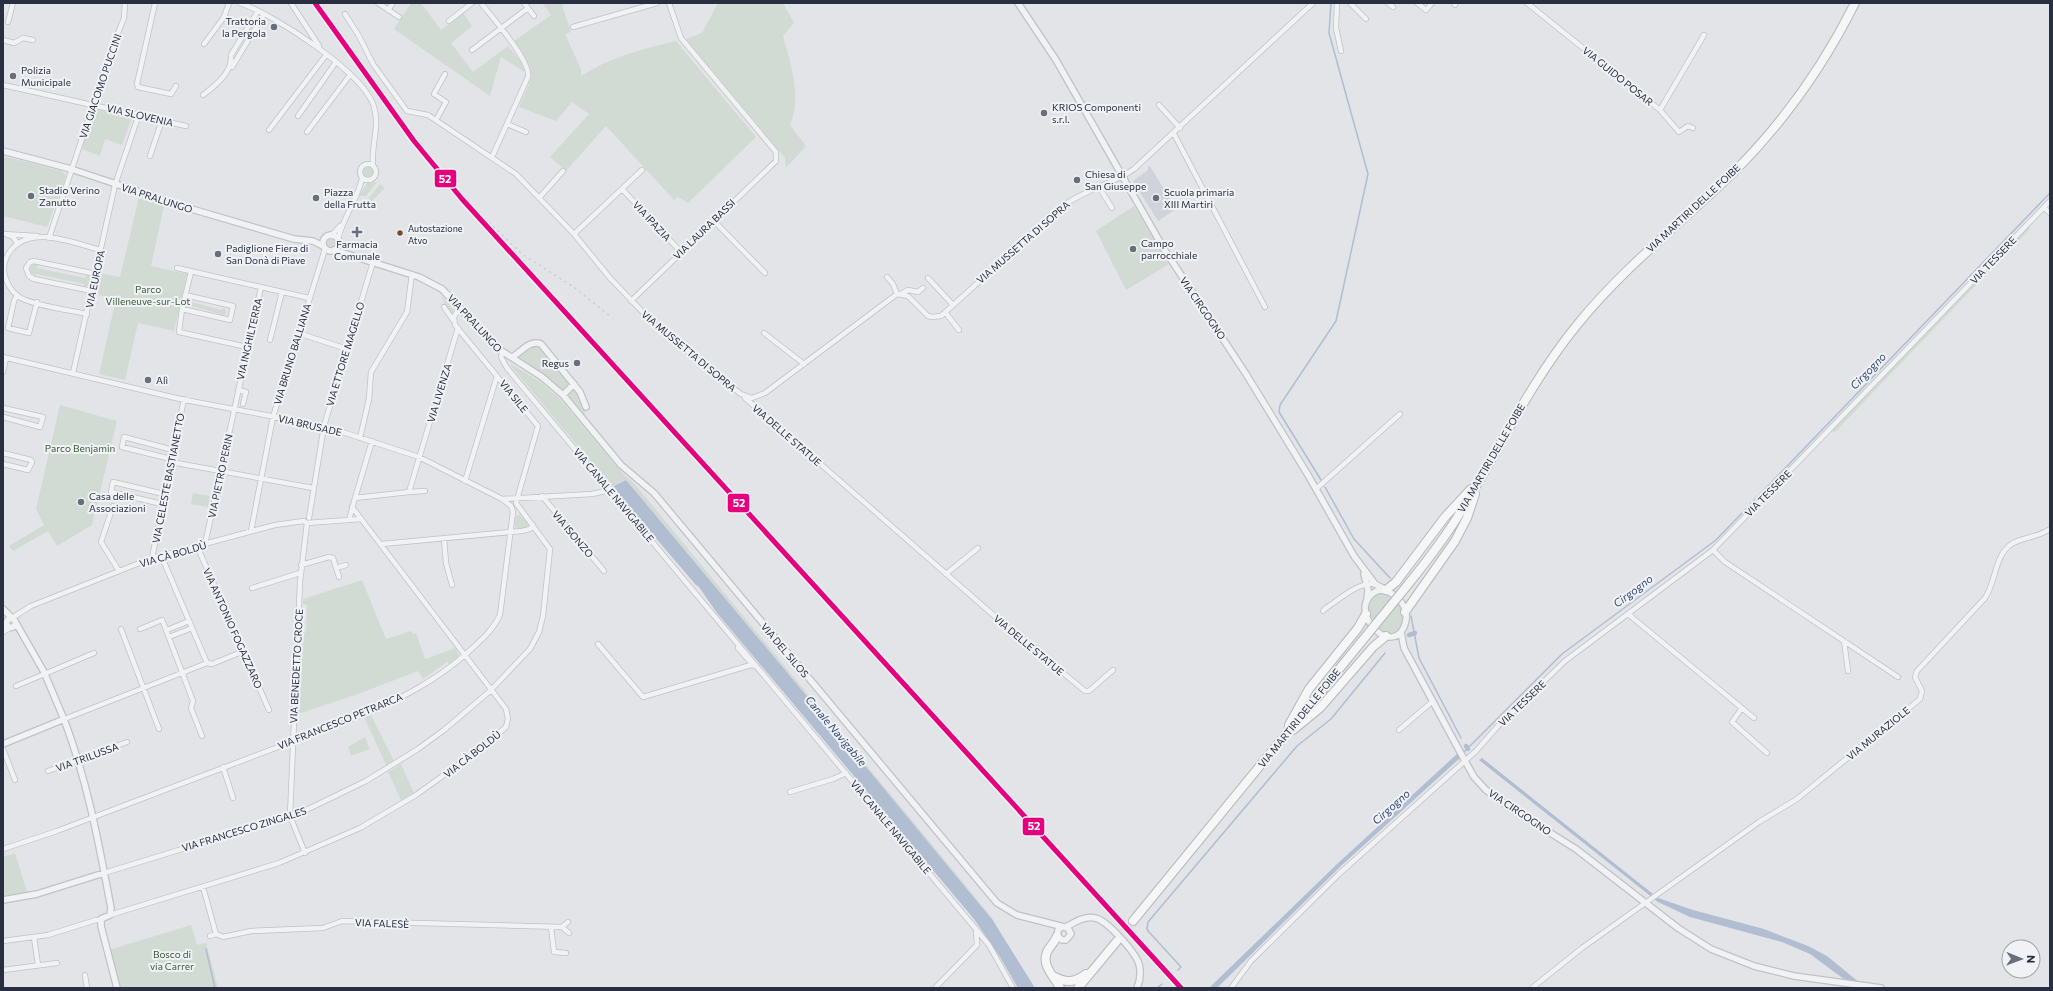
<svg xmlns="http://www.w3.org/2000/svg" width="2053" height="991" font-family="Commissioner,sans-serif">
<style>
.built{fill:#d1d3da}
.green{fill:#d2dbd3}
.water{fill:#b1bdd1}
.lines{fill:none;stroke-linecap:round;stroke-linejoin:round}
.stream{stroke:#b1bdd1;stroke-width:1.5}
.canal{stroke:#b1bdd1;stroke-width:4.5}
.trunk-tunnel{stroke:#bdc0c6;stroke-width:8;stroke-dasharray:8 4;stroke-linecap:butt}
.minor-casing{stroke:#c0c2c5;stroke-width:6}
.tertiary-casing{stroke:#c0c2c5;stroke-width:8}
.trunk-casing{stroke:#b4b7bc;stroke-width:10}
.minor{stroke:#f1f2f4;stroke-width:4.5}
.tertiary{stroke:#f1f2f4;stroke-width:5.5}
.trunk{stroke:#f6f6f6;stroke-width:8}
.rail{stroke:#cbcccf;stroke-width:1.5;stroke-dasharray:2 4;stroke-linecap:butt}
.trunk-bridge-casing{stroke:#b4b7bc;stroke-width:10;stroke-linecap:butt}
.trunk-bridge{stroke:#f6f6f6;stroke-width:8}
.rail-1-casing{stroke:#f0f2f6;stroke-width:8}
.rail-1{stroke:#e5007d;stroke-width:5}
.poi-dot{fill:#6a6e7a;stroke:#f0f2f6;stroke-width:1.5}
.bus-dot{fill:#7a4b2a;stroke:#f0f2f6;stroke-width:1.5}
.labels{text-anchor:middle;stroke-width:4;stroke-linejoin:round;paint-order:stroke}
.bus-label{font-size:9px;fill:#292f40;stroke:#f0f2f6;text-anchor:start}
.poi-label{font-size:10px;fill:#292f40;stroke:#f0f2f6;text-anchor:start}
.street-label{font-size:10px;fill:#292f40;stroke:#f0f2f6}
.park-label{font-size:10px;fill:#395b37;stroke:#f0f2f6}
.water-label{font-size:11px;font-style:italic;fill:#354973;stroke:#f0f2f6}
.line-badge{stroke:#f0f2f6;stroke-width:1.5}
.badge-label{font-size:11px;text-anchor:middle;font-weight:bold;fill:#fff}
</style>
<rect width="100%" height="100%" fill="#e2e4e7"/>
<path class="built" d="M1148,166H1150L1176,209L1158,221L1133,181L1148,170Z"/>
<path class="green" d="M411,3H421L441,30L463,13L472,26L451,43L473,72L508,46L521,62L525,72L501,57L490,96L394,29Z
M542,3H568L562,5L571,32L565,34L581,69V76C608,58 643,49 676,41L756,137L688,203L678,197L674,200L606,126L566,171L550,157L589,114L572,102L556,121L519,107C536,69 536,75 514,41L551,15Z
M718,3H783L794,23L783,36C791,65 802,96 790,125L806,146L786,168L785,158L686,39L702,33Z
M98,110L132,117L122,145L105,139L100,156L82,149L94,111Z
M3,156L62,171L66,176L47,227L3,216Z
M362 172a6 6 0 1 1 12 0a6 6 0 1 1-12 0Z
M374,182H377L366,196H359L367,183Z
M380,184L385,188L364,209L362,207Z
M139,197L164,206L151,266L187,274L174,331L138,323L125,380L99,374L116,299L95,294L99,273L120,277Z
M1134,206L1169,264L1126,290L1096,231Z
M2028,226L2030,229L1834,433L1832,430Z
M326 244a5 5 0 1 1 10 0a5 5 0 1 1-10 0Z
M33,264H38L37,268L85,278L86,275H89L90,284L86,287H84V284L36,274L35,276L30,272L31,267Z
M440,295L454,309L452,314L450,313Z
M189,299L192,300V302L221,310L224,308L226,311V314L222,316L220,314L191,306L190,308L187,307L186,304Z
M532,346L540,347L569,382L570,384L562,390L536,369L517,359Z
M511,364L539,381L560,399L625,476L633,482L999,926L626,480L612,487L510,365Z
M573,389H576L582,401L586,419L568,397V394Z
M60,405L117,421L92,525L57,546L48,531L13,551L9,546L44,525L36,509Z
M193,493L210,496L208,507L191,504Z
M519,514L528,523L527,528L519,529L515,527V518Z
M362,580L386,639L411,631L413,634L416,633L425,659L456,648L459,656L449,664L447,662L423,679L418,671L358,694L298,714L304,634L306,631L307,605L303,604V599Z
M1382,592C1395,597 1406,610 1402,625C1395,635 1388,634 1378,630L1368,610L1371,599Z
M371,715L394,761L386,765L364,717Z
M365,737L370,749L351,756L348,747Z
M401,764L414,793L401,800L388,772Z
M15,853L27,892L3,896V857Z
M191,925L197,945L206,943L218,988H120L109,950Z"/>
<path class="water" d="M626,480L999,926L881,786L992,919L1035,988H1018L1000,957L974,919L717,613L699,587L696,585L612,487Z
M1457,754L1460,758L1342,865L1217,988H1209L1336,865Z
M1482,758L1658,898L1693,910L1764,929L1808,946L1827,956L1866,988H1856L1810,954L1782,942L1690,917L1658,902L1479,760Z"/>
<g class="lines">
<path class="stream" d="M1321,480L1279,412L1280,405L1336,321L1368,174L1329,33L1331,3
M1325,487L1354,539L1390,578
M1411,616L1419,658L1461,738
M1463,753L1562,654L1716,540L2050,193
M206,949L215,988
M1178,970L1181,967L1149,932L1147,929L1148,922L1297,746L1331,719L1385,653
M1157,988L1162,984"/>
<path class="canal" d="M1409,635L1415,633
M1466,746L1468,749"/>
<path class="trunk-tunnel" d="M1117,941L1133,921"/>
<defs>
<path id="minor" d="M155,3L137,84L138,87L171,94L176,86
M240,3C273,14 365,73 374,107C380,127 371,145 373,165
M291,3L319,46
M378,3L399,17
M481,3C492,17 531,61 528,77L492,157
M524,3L534,16
M1337,3L1336,28L1341,51
M1350,3L1366,19
M1388,3L1393,7
M1417,3L1426,10L1432,3
M1454,3L1455,5
M1527,3L1660,110L1704,35
M388,10L393,3
M345,14L359,36L373,64L407,111L428,115L516,174L574,234L610,278L656,326L721,379L741,394L752,398L765,393L897,294L908,296L928,316L932,317L941,316L1063,206C1085,189 1112,185 1134,169L1313,3
M449,21L472,3
M8,22L13,3
M573,27L657,3
M3,40L14,43L23,38L33,40
M204,44L224,17L229,3
M472,50L528,8
M232,67L264,14
M3,85L186,126
M203,95C215,86 233,72 231,55L258,11
M1159,105L1180,128
M1660,110L1679,132L1688,126L1693,128
M298,116L336,62
M436,120L446,102L434,94L445,74
M507,124L526,132
M269,130L326,55
M307,132L350,75
M1174,134L1265,307
M150,156L162,120
M360 172a8 8 0 1 1 16 0a8 8 0 1 1-16 0Z
M1099,187L1112,208
M622,189L681,252
M539,198L563,171
M2044,208L2050,213
M713,220L765,273
M3,234L37,236
M574,234L642,170
M8,235L13,237L18,244
M331,236L340,226
M49,238L112,48L124,18L125,3
M338,240C342,218 358,200 362,178
M177,268L309,298
M191,272L182,309L179,332L247,347
M887,277L893,284L897,294
M928,278L953,305
M92,291L34,279L29,276L26,268L30,262L34,261L96,274
M901,294L908,290L918,292L923,288
M17,295L14,301L8,328L29,333L37,302
M631,301L776,161V152L681,38L669,3
M444,307L453,320
M182,309L230,320L233,306L185,295
M945,312L959,330
M87,314C69,310 36,306 21,298C11,292 5,281 4,270C4,263 7,255 11,250C32,224 75,244 101,250
M298,333L347,349
M764,333L804,364
M270,340L282,292
M502,353L501,357L507,368L975,928L989,945L1013,988
M3,357L180,399L324,426L419,457L502,499L592,494L606,491L609,488
M3,372L6,358
M73,373L115,185L139,114
M238,390L246,392L243,404
M745,398L999,620L1085,691H1089L1113,670
M3,408L43,417L40,427L3,417
M360,438L369,399L371,372L407,312L412,274
M3,453L31,460L32,462L28,470L3,464
M171,459L122,447L124,437L173,450
M171,462L313,488
M465,481L497,376
M1316,489L1400,414
M409,492L425,491
M542,496L604,571
M355,498L372,441
M162,504L111,492L113,482L164,494
M113,506L101,542L119,571
M309,518L324,426L373,262
M349,520L355,498L409,492L458,328
M307,523L361,519
M251,531L273,417L325,249
M444,538L446,563L452,585
M205,544L261,287
M382,544L522,531L530,529L533,525
M197,546L269,710
M1713,550L1725,562L1898,677
M152,558L184,399
M301,565L329,557L333,558L339,577
M336,568L346,565
M946,574L978,548
M252,588L300,573
M1323,611L1326,608C1340,599 1358,582 1375,584
M1628,614L1754,718
M12,618L31,606L152,558L275,525L304,521L307,523
M121,629L159,729
M140,629L162,620L163,622L193,701L191,708L202,736
M167,630L189,621
M3,631L7,623
M3,632L12,627
M169,637L192,628
M1844,641L1848,671
M598,644L643,697L751,665
M738,648L754,666
M207,663L212,664L244,651
M16,686L94,653
M1742,708L1732,722L1767,753
M67,718L207,663L161,555
M1399,730L1433,701
M3,749L15,780
M223,767L233,798
M48,771L127,742
M790,792L833,779L846,773
M3,849L57,831L365,714C402,698 435,681 466,654C479,642 492,632 500,615L513,512L511,506L502,499
M305,853L290,816L300,582L307,523
M104,873L300,813L366,781L418,749L444,730L490,691L530,649L539,632L543,616L550,549L516,503L538,426L455,325L454,317L460,307
M203,887L216,934L223,937L251,931L323,928L342,921L562,927L569,933
M110,915L279,863L360,828L416,795L480,749L506,727L508,719L506,709L352,507
M551,927L554,952L566,953
M562,927L568,922
M210,936L216,934
M34,937L38,965
M3,941L48,935L96,920H101
M3,970L57,963
M85,975L87,988
M935,988L977,945L976,929
M1231,988L1251,961L1339,874L1476,751L1498,726L1565,661L1713,550L2050,201
M1532,988L1582,948L1759,822L1797,799L1920,699L1922,691L1915,677L1917,671L1985,598C1996,582 1994,558 2010,545C2021,537 2037,538 2050,529"/>
<path id="tertiary" d="M1018,3L1056,60L1164,249L1246,374L1308,475L1354,556L1375,584L1386,590
M3,151L71,169L188,208L294,239L313,241L323,246
M323 243a8 8 0 1 1 16 0a8 8 0 1 1-16 0Z
M334,250L419,277L442,289L497,348L542,377L563,395L621,465L654,493L997,903L1017,915L1068,928L1071,934L1066,940H1062L1057,936L1058,930L1062,927
M514,356C523,350 530,340 541,344L580,392L586,407
M563,395L574,384
M1364,574L1368,590L1367,599
M1379,590C1396,590 1412,609 1404,627C1389,659 1342,605 1379,590Z
M3,609L12,618
M6.5 623a4.5 4.5 0 1 1 9 0a4.5 4.5 0 1 1-9 0Z
M16,623L44,672L63,717
M1401,632L1404,648L1459,750L1474,777L1486,790L1509,807L1576,849L1678,928L1711,949L1754,966L1794,976L1881,988
M65,722C88,783 99,845 111,908L110,915L101,919V926L117,988
M3,744L62,720
M3,900L37,894L104,873
M1066,927C1075,922 1084,916 1095,918C1107,920 1135,952 1139,964C1141,972 1140,981 1137,988"/>
<path id="trunk" d="M1406,587C1423,566 1440,544 1455,521C1496,456 1528,385 1577,325C1623,268 1681,223 1734,172C1783,123 1824,65 1855,3
M1386,590L1396,582L1445,517L1471,489
M1405,612L1455,541L1467,518L1475,494
M1289,725L1309,689L1358,628L1366,614
M1293,730L1320,708L1373,647L1386,636
M1133,921L1362,641
M1057,936C1055,942 1050,946 1047,952C1041,966 1055,977 1060,988
M1053,976C1066,983 1074,983 1086,974
M1078,988L1117,941"/>
</defs>
<use href="#minor" class="minor-casing"/>
<use href="#tertiary" class="tertiary-casing"/>
<use href="#trunk" class="trunk-casing"/>
<use href="#minor" class="minor"/>
<use href="#tertiary" class="tertiary"/>
<use href="#trunk" class="trunk"/>
<path class="rail" d="M476,210L522,254L575,288L610,316"/>
<defs>
<path id="trunk-bridge" d="M1362,641L1406,587"/>
</defs>
<use href="#trunk-bridge" class="trunk-bridge-casing"/>
<use href="#trunk-bridge" class="trunk-bridge"/>
<defs>
<path id="rail-1" d="M315,3L414,141L462,199L1181,988"/>
</defs>
<use href="#rail-1" class="rail-1-casing"/>
<use href="#rail-1" class="rail-1"/>
</g>
<g class="poi-dot">
<circle cx="274" cy="27" r="4"/>
<circle cx="13" cy="76" r="4"/>
<circle cx="1044" cy="113" r="4"/>
<circle cx="1077" cy="180" r="4"/>
<circle cx="31" cy="196" r="4"/>
<circle cx="316" cy="198" r="4"/>
<circle cx="1156" cy="198" r="4"/>
<path d="M355 226h4v4h4v4h-4v4h-4v-4h-4v-4h4z"/>
<circle cx="1133" cy="249" r="4"/>
<circle cx="218" cy="254" r="4"/>
<circle cx="577" cy="363" r="4"/>
<circle cx="148" cy="380" r="4"/>
<circle cx="81" cy="502" r="4"/>
</g>
<circle class="bus-dot" cx="400" cy="233" r="3.5"/>
<g class="labels">
<g class="bus-label">
<text x="408" y="232">Autostazione<tspan x="408" dy="12">Atvo</tspan></text>
</g>
<g class="poi-label">
<text x="266" y="25" text-anchor="end">Trattoria<tspan x="266" dy="12">la Pergola</tspan></text>
<text x="21" y="74">Polizia<tspan x="21" dy="12">Municipale</tspan></text>
<text x="1052" y="111">KRIOS Componenti<tspan x="1052" dy="12">s.r.l.</tspan></text>
<text x="1085" y="178">Chiesa di<tspan x="1085" dy="12">San Giuseppe</tspan></text>
<text x="39" y="194">Stadio Verino<tspan x="39" dy="12">Zanutto</tspan></text>
<text x="324" y="196">Piazza<tspan x="324" dy="12">della Frutta</tspan></text>
<text x="1164" y="196">Scuola primaria<tspan x="1164" dy="12">XIII Martiri</tspan></text>
<text x="1141" y="247">Campo<tspan x="1141" dy="12">parrocchiale</tspan></text>
<text x="357" y="248" text-anchor="middle">Farmacia<tspan x="357" dy="12">Comunale</tspan></text>
<text x="226" y="252">Padiglione Fiera di<tspan x="226" dy="12">San Donà di Piave</tspan></text>
<text x="569" y="367" text-anchor="end">Regus</text>
<text x="156" y="384">Alì</text>
<text x="89" y="500">Casa delle<tspan x="89" dy="12">Associazioni</tspan></text>
</g>
<g class="street-label">
<text transform="translate(1618 76) rotate(39)" y="4">VIA GUIDO POSAR</text>
<text transform="translate(100 86) rotate(-71)" y="4">VIA GIACOMO PUCCINI</text>
<text transform="translate(140 115) rotate(13)" y="4">VIA SLOVENIA</text>
<text transform="translate(157 198) rotate(18)" y="4">VIA PRALUNGO</text>
<text transform="translate(1693 208) rotate(-43)" y="4">VIA MARTIRI DELLE FOIBE</text>
<text transform="translate(652 221) rotate(47)" y="4">VIA IPAZIA</text>
<text transform="translate(704 229) rotate(-44)" y="4">VIA LAURA BASSI</text>
<text transform="translate(1023 242) rotate(-41)" y="4">VIA MUSSETTA DI SOPRA</text>
<text transform="translate(1993 260) rotate(-46)" y="4">VIA TESSERE</text>
<text transform="translate(95 279) rotate(-78)" y="4">VIA EUROPA</text>
<text transform="translate(1203 308) rotate(56)" y="4">VIA CIRGOGNO</text>
<text transform="translate(475 323) rotate(47)" y="4">VIA PRALUNGO</text>
<text transform="translate(249 339) rotate(-77)" y="4">VIA INGHILTERRA</text>
<text transform="translate(689 351) rotate(40)" y="4">VIA MUSSETTA DI SOPRA</text>
<text transform="translate(292 354) rotate(-73)" y="4">VIA BRUNO BALLIANA</text>
<text transform="translate(345 354) rotate(-73)" y="4">VIA ETTORE MAGELLO</text>
<text transform="translate(439 393) rotate(-73)" y="4">VIA LIVENZA</text>
<text transform="translate(514 396) rotate(51)" y="4">VIA SILE</text>
<text transform="translate(310 425) rotate(13)" y="4">VIA BRUSADE</text>
<text transform="translate(787 435) rotate(41)" y="4">VIA DELLE STATUE</text>
<text transform="translate(1491 458) rotate(-60)" y="4">VIA MARTIRI DELLE FOIBE</text>
<text transform="translate(220 476) rotate(-78)" y="4">VIA PIETRO PERIN</text>
<text transform="translate(168 478) rotate(-79)" y="4">VIA CELESTE BASTIANETTO</text>
<text transform="translate(1768 493) rotate(-45)" y="4">VIA TESSERE</text>
<text transform="translate(614 495) rotate(50)" y="4">VIA CANALE NAVIGABILE</text>
<text transform="translate(573 534) rotate(50)" y="4">VIA ISONZO</text>
<text transform="translate(173 554) rotate(-16)" y="4">VIA CÀ BOLDÙ</text>
<text transform="translate(233 628) rotate(66)" y="4">VIA ANTONIO FOGAZZARO</text>
<text transform="translate(1029 645) rotate(40)" y="4">VIA DELLE STATUE</text>
<text transform="translate(785 650) rotate(50)" y="4">VIA DEL SILOS</text>
<text transform="translate(296 666) rotate(-87)" y="4">VIA BENEDETTO CROCE</text>
<text transform="translate(1522 703) rotate(-44)" y="4">VIA TESSERE</text>
<text transform="translate(1299 718) rotate(-51)" y="4">VIA MARTIRI DELLE FOIBE</text>
<text transform="translate(340 721) rotate(-22)" y="4">VIA FRANCESCO PETRARCA</text>
<text transform="translate(1878 733) rotate(-39)" y="4">VIA MURAZIOLE</text>
<text transform="translate(472 754) rotate(-38)" y="4">VIA CÀ BOLDÙ</text>
<text transform="translate(87 757) rotate(-20)" y="4">VIA TRILUSSA</text>
<text transform="translate(1520 812) rotate(34)" y="4">VIA CIRGOGNO</text>
<text transform="translate(891 827) rotate(50)" y="4">VIA CANALE NAVIGABILE</text>
<text transform="translate(244 829) rotate(-17)" y="4">VIA FRANCESCO ZINGALES</text>
<text transform="translate(382 923) rotate(2)" y="4">VIA FALESÈ</text>
</g>
<g class="park-label">
<text x="148" y="293">Parco<tspan x="148" dy="12">Villeneuve-sur-Lot</tspan></text>
<text x="80" y="452">Parco Benjamin</text>
<text x="172" y="958">Bosco di<tspan x="172" dy="12">via Carrer</tspan></text>
</g>
<g class="water-label">
<text transform="translate(1868 371) rotate(-46)" y="4">Cirgogno</text>
<text transform="translate(1633 591) rotate(-37)" y="4">Cirgogno</text>
<text transform="translate(836 731) rotate(50)" y="4">Canale Navigabile</text>
<text transform="translate(1391 807) rotate(-42)" y="4">Cirgogno</text>
</g>
</g>
<g class="line-badge">
<rect x="434" y="169" width="23" height="19" rx="4" fill="#e5007d"/>
<rect x="727" y="493" width="23" height="20" rx="4" fill="#e5007d"/>
<rect x="1022" y="817" width="23" height="19" rx="4" fill="#e5007d"/>
</g>
<g class="badge-label">
<text x="445" y="183">52</text>
<text x="739" y="507">52</text>
<text x="1034" y="830">52</text>
</g>
<rect width="2053" height="991" fill="none" stroke="#292f40" stroke-width="8"/>
<g transform="translate(2021 959) rotate(91)"><circle r="19" fill="#f0f2f6" stroke="#a0a4ad"/>
<path d="M0-3L7 15L0 10L-7 15Z" fill="#6a6e7a"/>
<text y="-6" font-size="11" font-weight="bold" text-anchor="middle" fill="#292f40">N</text>
</g>
</svg>
